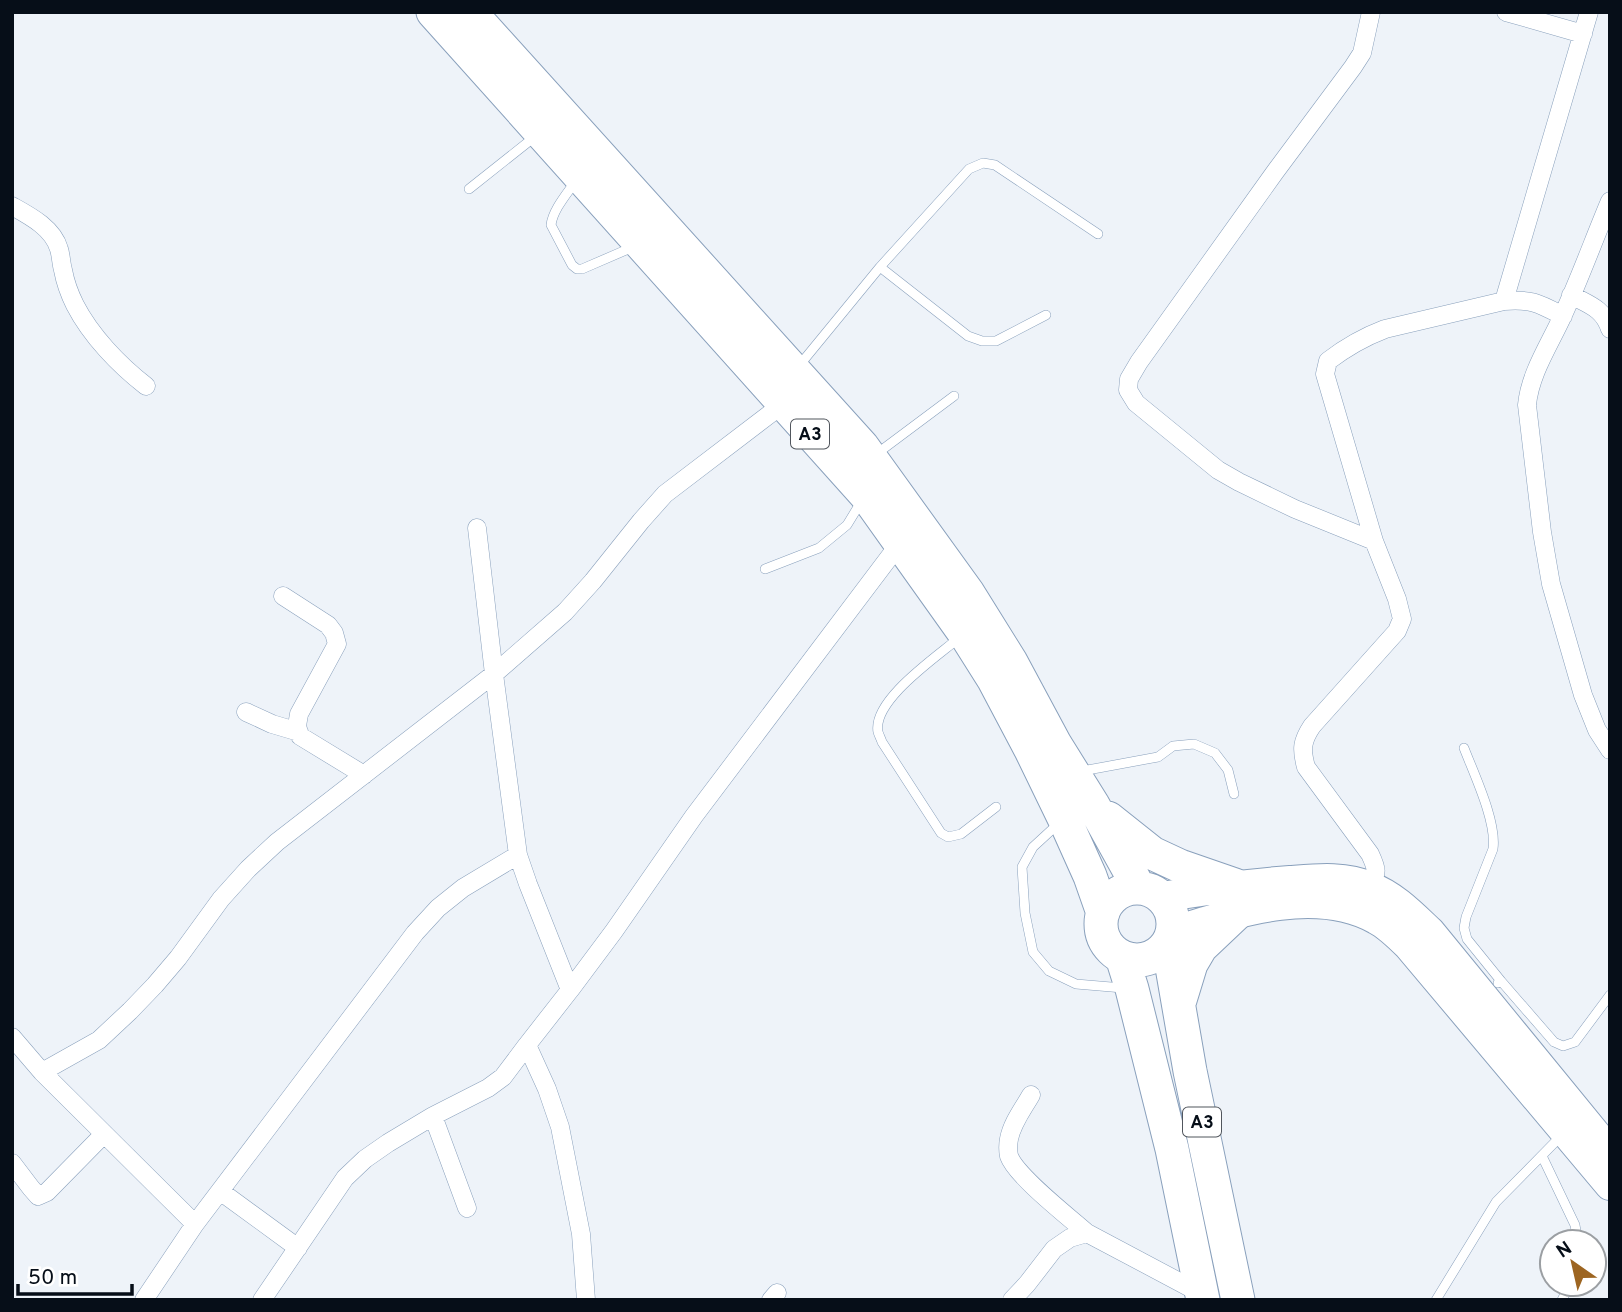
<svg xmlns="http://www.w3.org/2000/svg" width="1622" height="1312" font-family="Overpass,sans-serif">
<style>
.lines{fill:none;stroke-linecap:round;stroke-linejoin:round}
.lane-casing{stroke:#89a0bc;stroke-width:10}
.street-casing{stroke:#89a0bc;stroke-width:19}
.primary-casing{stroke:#89a0bc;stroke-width:32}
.highway-casing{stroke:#89a0bc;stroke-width:35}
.lane{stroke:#fff;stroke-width:9}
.street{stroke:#fff;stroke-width:18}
.primary{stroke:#fff;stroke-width:30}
.highway{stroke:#fff;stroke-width:33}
.labels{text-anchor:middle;stroke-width:5;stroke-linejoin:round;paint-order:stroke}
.shield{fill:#fff;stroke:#51565d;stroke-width:2}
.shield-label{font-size:18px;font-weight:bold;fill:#060e18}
</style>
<rect width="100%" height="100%" fill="#eef3f9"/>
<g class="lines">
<defs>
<path id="lane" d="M575,182C566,195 553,210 551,225L572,265L577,269H582L633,247
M469,189L537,135
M880,267L968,336L982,341H996L1046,315
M798,367L880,267L969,169L983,163L995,165L1098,234
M875,455L954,396
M765,569L819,548L847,525L861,502
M960,637C938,656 872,700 878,732C879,735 881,739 882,742L941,833L948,837L961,834L996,807
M1464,748C1474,774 1497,822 1493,849L1466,917L1464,928L1467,939L1501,981
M1082,771L1158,757L1173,746L1194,744L1215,753L1228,770L1234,794
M1058,824L1033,847L1022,867L1025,913L1033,952L1049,971L1076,984L1123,988
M1498,983L1501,981L1554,1042L1563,1046L1575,1042L1610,995
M1542,1156L1575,1225L1578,1242
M1436,1300L1496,1202L1562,1135
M1562,1300L1570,1284"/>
<path id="street" d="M1371,12L1362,53L1353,67L1275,172L1139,362L1129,379L1128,390L1136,403L1218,470L1239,482L1295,509L1374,541
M1506,12L1583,34
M1610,201C1594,239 1580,278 1563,315C1550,344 1530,373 1527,405L1542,532L1551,584L1583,695L1597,730L1610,750
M12,206C30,216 53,228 59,249C61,255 61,263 63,270C65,281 70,295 75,305C91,336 119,365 146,386
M1571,295C1589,305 1603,308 1610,329
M1504,301L1589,12
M283,596L328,625L334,633L337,644L299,714L297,726L300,736L364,775
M246,712L272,724L299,732
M1370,887C1378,872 1377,869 1370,854L1306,767C1301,749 1302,741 1312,726L1397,631L1402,619L1397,599L1374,541L1325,374L1328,361C1345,348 1364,337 1385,329L1504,301C1532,299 1538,303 1563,316
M570,990L614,931L694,816L900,543
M12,1037L42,1072L195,1224
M42,1072L99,1040L130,1011L155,985L178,958L221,899L248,869L277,842L494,674L477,528
M1031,1095C1023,1109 1012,1123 1009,1139C1008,1144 1008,1151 1009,1156C1016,1176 1069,1217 1087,1233
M433,1116L467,1208
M12,1163L31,1188L38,1196L47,1192L104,1134
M220,1191L298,1248
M144,1300L195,1224L415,933L438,908L463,888L518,855
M262,1300L345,1178L365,1159L388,1143L433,1116L488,1088L503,1077L527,1045
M586,1300L581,1234L560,1127L547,1089L527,1045L570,990L528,884L518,855L494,674L565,612L593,581L641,521L665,494L783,404
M771,1300L777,1293
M1012,1300L1027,1284L1054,1249L1070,1238L1087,1233L1202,1294"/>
<path id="primary" d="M1162,897C1205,890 1247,884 1290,881C1317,879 1345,876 1370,887C1394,896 1412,915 1430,932L1610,1152
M1172,932C1234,913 1315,885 1376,919C1388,925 1399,936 1409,946L1610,1185"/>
<path id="highway" d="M433,12L866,495L965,634L994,680L1031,750L1064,818L1090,876L1103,913
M470,12L862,446L968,593L1011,662L1055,744L1093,805L1139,888
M1108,818L1152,853L1180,866L1235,885
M1101 924a36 36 0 1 1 72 0a36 36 0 1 1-72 0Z
M1168,944L1190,1071L1238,1300
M1122,957L1132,989L1172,1149L1203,1300
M1180,1000L1191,964L1201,947L1238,912"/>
</defs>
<use href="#lane" class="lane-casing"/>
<use href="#street" class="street-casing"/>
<use href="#primary" class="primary-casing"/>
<use href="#highway" class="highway-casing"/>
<use href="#lane" class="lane"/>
<use href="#street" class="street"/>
<use href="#primary" class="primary"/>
<use href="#highway" class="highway"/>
</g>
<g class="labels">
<g class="shield">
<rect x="791" y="419.5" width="38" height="29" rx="5"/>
<rect x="1183" y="1107.5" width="38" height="29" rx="5"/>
</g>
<g class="shield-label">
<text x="810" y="440">A3</text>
<text x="1202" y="1128">A3</text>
</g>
</g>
<rect width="1622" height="1312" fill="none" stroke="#060e18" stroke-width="28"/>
<g transform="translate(1573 1263) rotate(326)"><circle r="33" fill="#ffffff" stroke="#9b9fa3" stroke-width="2"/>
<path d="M0-5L12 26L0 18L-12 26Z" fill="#9d6521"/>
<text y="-10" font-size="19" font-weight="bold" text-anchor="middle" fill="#060e18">N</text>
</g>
<path d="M18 1284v10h114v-10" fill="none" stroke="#060e18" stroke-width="3.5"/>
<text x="28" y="1284" font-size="21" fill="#060e18" stroke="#ffffff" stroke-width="5" paint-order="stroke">50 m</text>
</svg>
